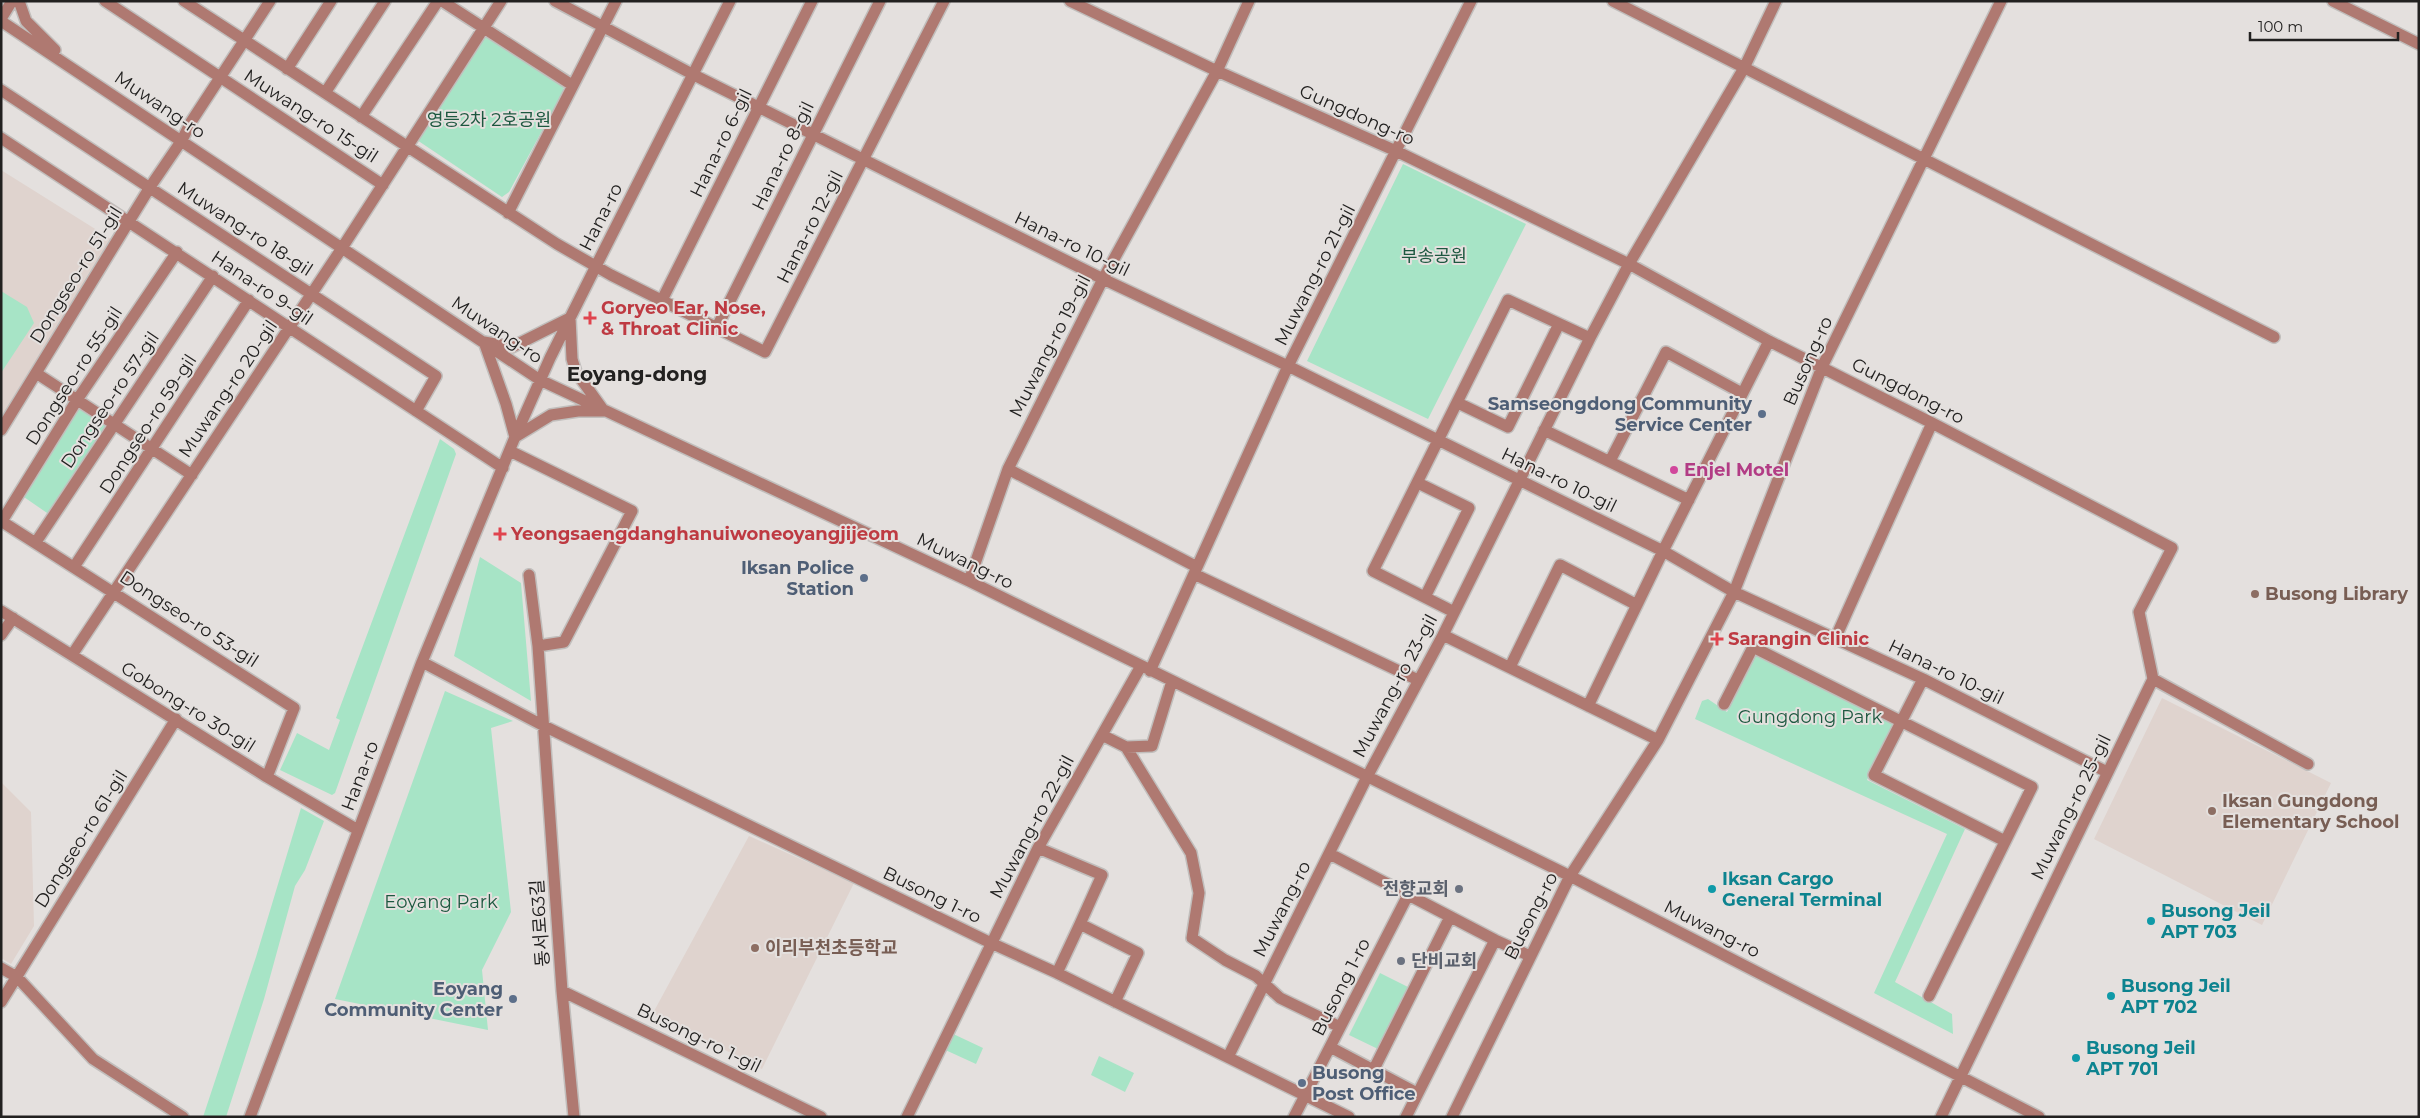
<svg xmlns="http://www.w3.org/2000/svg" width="2420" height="1118" font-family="Montserrat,'Noto Sans KR',sans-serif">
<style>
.built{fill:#dfd3ce}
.green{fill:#a7e4c6}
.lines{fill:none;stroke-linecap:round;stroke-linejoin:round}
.minor-casing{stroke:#c1bebc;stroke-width:14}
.minor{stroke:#af7971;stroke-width:11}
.health-dot{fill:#e0444e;stroke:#e4e0de;stroke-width:2}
.service-dot{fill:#5c6f8a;stroke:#e4e0de;stroke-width:2}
.hotel-dot{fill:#d1479c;stroke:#e4e0de;stroke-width:2}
.education-dot{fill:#8d6e63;stroke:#e4e0de;stroke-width:2}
.worship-dot{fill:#6b7280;stroke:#e4e0de;stroke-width:2}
.culture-dot{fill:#0f9aa8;stroke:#e4e0de;stroke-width:2}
.labels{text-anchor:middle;stroke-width:4;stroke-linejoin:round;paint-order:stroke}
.street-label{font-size:18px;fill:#222120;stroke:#e4e0de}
.park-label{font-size:18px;fill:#1d5840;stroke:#e4e0de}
.health-label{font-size:18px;font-weight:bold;fill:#be3a42;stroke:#e4e0de;text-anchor:start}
.service-label{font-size:18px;font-weight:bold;fill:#4e5e75;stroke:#e4e0de;text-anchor:end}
.hotel-label{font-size:18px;font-weight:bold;fill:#b23c85;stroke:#e4e0de;text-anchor:start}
.education-label{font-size:18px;font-weight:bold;fill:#785e54;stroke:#e4e0de;text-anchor:start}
.culture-label{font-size:18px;font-weight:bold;fill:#0d838f;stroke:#e4e0de;text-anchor:start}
.worship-label{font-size:18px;font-weight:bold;fill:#5b616d;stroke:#e4e0de;text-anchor:end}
.quarter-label{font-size:20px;font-weight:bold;fill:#222120;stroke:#e4e0de}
</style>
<rect width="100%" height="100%" fill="#e4e0de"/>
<path class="built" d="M1,170L116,242L1,425Z
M2162,698L2331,783L2262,925L2094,839Z
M1,782L31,812L34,926L11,964L1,958Z
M749,836L854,883L762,1069L653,1013Z"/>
<path class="green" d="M484,32L561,82L564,90L509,192L502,197L414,138Z
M1403,164L1526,224L1428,419L1307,361Z
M1,291L27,307L34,323L1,373Z
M78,408L108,428L50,515L21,495Z
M440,439L454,449L456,454L335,793L332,795L280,770L297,733L329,750L340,720L336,718Z
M480,557L521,583L531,701L454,656Z
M1757,654L1895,722L1867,780L1965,829L1895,982L1952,1014L1953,1034L1874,993L1947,834L1695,719L1702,701L1708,699L1727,712Z
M445,691L513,721L491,728L511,912L482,970L488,1030L335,999Z
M301,808L324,821L305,870L295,886L264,999L226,1117H203L256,957Z
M1380,973L1408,987L1378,1049L1349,1035Z
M949,1032L983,1048L976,1064L941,1048Z
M1099,1056L1134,1073L1125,1092L1091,1075Z"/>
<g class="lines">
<defs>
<path id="minor" d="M19,1L26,21L55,50
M105,1L383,185
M184,1L557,244L611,275L765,352L944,1
M442,1L572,85
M555,1L692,74L1103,279L1288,366L1663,551L1734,592L1923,679L2107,772
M1070,1L1217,71L1396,151L1629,264L1769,341L1932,423L2172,548L2139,612L2153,679L1941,1117
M1613,1L2274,337
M2333,1L2419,44
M1,19L12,1
M1,21L540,380L969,581L1570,876L2039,1117
M287,69L331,1
M1,90L436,376L416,411
M325,93L385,1
M361,117L438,1
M1,138L503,468
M508,213L616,1
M662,300L812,1
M570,318L572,359L576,372L604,411H578L551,415L515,437L506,404L484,342L512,347Z
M717,327L880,1
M36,373L192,475
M1458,403L1508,427L1559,324
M1,430L150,187L182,140L191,122L270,1
M1544,430L1689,500
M510,451L632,511L564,642L538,646
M1610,461L1666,352L1742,393
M1008,469L1197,567
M1418,483L1469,508L1425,597
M1,521L294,708L267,777
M2,521L77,400L177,252
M36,542L213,276
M74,567L249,300
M1194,574L1418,680
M529,575L538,646L562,991L574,1117
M969,581L1008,469L1103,279L1217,71L1249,1
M1,611L267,777L358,830
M1454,612L1373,571L1508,300L1590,338
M1,635L13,618
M1443,635L1658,740
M1835,639L1932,423
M72,655L342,248L501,1
M422,662L544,726L991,943L1057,973L1349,1117
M1510,667L1560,565L1637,605
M1150,671L1288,366L1471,1
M1923,679L1874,775L2005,841
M2153,679L2308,764
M1724,704L1753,647L2032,787L1929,996
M1588,706L1663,551L1769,341
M1102,735L1126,747L1191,853L1199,893L1192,938L1225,960L1256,976L1280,998L1340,1027
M1126,747L1152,746L1172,681
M1038,848L1102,875L1080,924
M1330,854L1495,940L1530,956
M1,968L17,977L93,1059L183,1117
M1057,973L1080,924L1138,953L1115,1002
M562,991L821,1117
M1,1002L176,719
M1330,1047L1417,1093
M1228,1057L1367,777L1443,635L1590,338L1629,264L1744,68L1776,1
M1374,1069L1450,917
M250,1117L422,662L515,437L550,358L596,266L730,1
M907,1117L1038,848L1141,666
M1294,1117L1408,895
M1406,1117L1495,940
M1452,1117L1570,876L1658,740L1734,592L1822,367L2001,1"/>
</defs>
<use href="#minor" class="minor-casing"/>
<use href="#minor" class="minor"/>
</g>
<g class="health-dot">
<path d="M587.5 310.5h5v5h5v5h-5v5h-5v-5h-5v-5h5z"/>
<path d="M497.5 526.5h5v5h5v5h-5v5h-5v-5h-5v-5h5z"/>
<path d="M1714.5 631.5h5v5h5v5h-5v5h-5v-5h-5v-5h5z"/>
</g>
<g class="service-dot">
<circle cx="1762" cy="414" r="5"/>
<circle cx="864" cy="578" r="5"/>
<circle cx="513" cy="999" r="5"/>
<circle cx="1302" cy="1083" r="5"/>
</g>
<circle class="hotel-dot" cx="1674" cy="470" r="5"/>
<g class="education-dot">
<circle cx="2255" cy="594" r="5"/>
<circle cx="2212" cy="811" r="5"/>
<circle cx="755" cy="948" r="5"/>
</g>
<g class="worship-dot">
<circle cx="1459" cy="889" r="5"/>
<circle cx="1401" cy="961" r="5"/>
</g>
<g class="culture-dot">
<circle cx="1712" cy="889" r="5"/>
<circle cx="2151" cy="921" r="5"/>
<circle cx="2111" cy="996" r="5"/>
<circle cx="2076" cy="1058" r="5"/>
</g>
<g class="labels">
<g class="street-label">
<text transform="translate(160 105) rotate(34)" y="6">Muwang-ro</text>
<text transform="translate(1357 115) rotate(24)" y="6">Gungdong-ro</text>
<text transform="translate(311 116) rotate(33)" y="6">Muwang-ro 15-gil</text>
<text transform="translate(721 143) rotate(-64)" y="6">Hana-ro 6-gil</text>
<text transform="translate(783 156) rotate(-64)" y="6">Hana-ro 8-gil</text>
<text transform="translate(601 217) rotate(-63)" y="6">Hana-ro</text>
<text transform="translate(810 227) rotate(-63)" y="6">Hana-ro 12-gil</text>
<text transform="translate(245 229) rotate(33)" y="6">Muwang-ro 18-gil</text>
<text transform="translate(1072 244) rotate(26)" y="6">Hana-ro 10-gil</text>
<text transform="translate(76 275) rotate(-58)" y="6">Dongseo-ro 51-gil</text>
<text transform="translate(1315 275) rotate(-63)" y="6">Muwang-ro 21-gil</text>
<text transform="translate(262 288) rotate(34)" y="6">Hana-ro 9-gil</text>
<text transform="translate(497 330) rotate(34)" y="6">Muwang-ro</text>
<text transform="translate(1050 346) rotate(-63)" y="6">Muwang-ro 19-gil</text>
<text transform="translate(1808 361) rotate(-66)" y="6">Busong-ro</text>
<text transform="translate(74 376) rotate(-57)" y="6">Dongseo-ro 55-gil</text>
<text transform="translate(228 389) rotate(-56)" y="6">Muwang-ro 20-gil</text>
<text transform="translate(1908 391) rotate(27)" y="6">Gungdong-ro</text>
<text transform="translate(110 400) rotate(-56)" y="6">Dongseo-ro 57-gil</text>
<text transform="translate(148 424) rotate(-57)" y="6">Dongseo-ro 59-gil</text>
<text transform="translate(1559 480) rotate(26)" y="6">Hana-ro 10-gil</text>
<text transform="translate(965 561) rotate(26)" y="6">Muwang-ro</text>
<text transform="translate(189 619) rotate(33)" y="6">Dongseo-ro 53-gil</text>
<text transform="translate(1946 672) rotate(26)" y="6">Hana-ro 10-gil</text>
<text transform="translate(1395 686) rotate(-62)" y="6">Muwang-ro 23-gil</text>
<text transform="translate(188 707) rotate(32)" y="6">Gobong-ro 30-gil</text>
<text transform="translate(360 776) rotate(-69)" y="6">Hana-ro</text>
<text transform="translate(2071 807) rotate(-64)" y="6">Muwang-ro 25-gil</text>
<text transform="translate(1032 827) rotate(-62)" y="6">Muwang-ro 22-gil</text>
<text transform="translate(81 839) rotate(-58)" y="6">Dongseo-ro 61-gil</text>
<text transform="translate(932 895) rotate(26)" y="6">Busong 1-ro</text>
<text transform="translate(1282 909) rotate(-63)" y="6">Muwang-ro</text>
<text transform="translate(1531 916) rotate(-63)" y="6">Busong-ro</text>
<text transform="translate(540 923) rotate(-94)" y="6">동서로63길</text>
<text transform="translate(1712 929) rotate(27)" y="6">Muwang-ro</text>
<text transform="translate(1341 987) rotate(-63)" y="6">Busong 1-ro</text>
<text transform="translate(699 1038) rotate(26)" y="6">Busong-ro 1-gil</text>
</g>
<g class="park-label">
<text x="489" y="126">영등2차 2호공원</text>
<text x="1434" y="262">부송공원</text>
<text x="1810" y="723">Gungdong Park</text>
<text x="441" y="908">Eoyang Park</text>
</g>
<g class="health-label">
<text x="601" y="314">Goryeo Ear, Nose,<tspan x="601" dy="21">&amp; Throat Clinic</tspan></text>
<text x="511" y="540">Yeongsaengdanghanuiwoneoyangjijeom</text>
<text x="1728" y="645">Sarangin Clinic</text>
</g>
<g class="service-label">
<text x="1752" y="410">Samseongdong Community<tspan x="1752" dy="21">Service Center</tspan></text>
<text x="854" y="574">Iksan Police<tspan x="854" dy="21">Station</tspan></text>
<text x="503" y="995">Eoyang<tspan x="503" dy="21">Community Center</tspan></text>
<text x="1312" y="1079" text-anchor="start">Busong<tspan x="1312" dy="21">Post Office</tspan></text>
</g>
<g class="hotel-label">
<text x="1684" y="476">Enjel Motel</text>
</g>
<g class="education-label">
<text x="2265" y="600">Busong Library</text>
<text x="2222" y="807">Iksan Gungdong<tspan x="2222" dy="21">Elementary School</tspan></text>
<text x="765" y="954">이리부천초등학교</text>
</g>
<g class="culture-label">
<text x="1722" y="885">Iksan Cargo<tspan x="1722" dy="21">General Terminal</tspan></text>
<text x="2161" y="917">Busong Jeil<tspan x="2161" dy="21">APT 703</tspan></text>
<text x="2121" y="992">Busong Jeil<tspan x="2121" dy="21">APT 702</tspan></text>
<text x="2086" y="1054">Busong Jeil<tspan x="2086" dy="21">APT 701</tspan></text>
</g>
<g class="worship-label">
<text x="1449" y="895">전향교회</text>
<text x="1411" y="967" text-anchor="start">단비교회</text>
</g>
<g class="quarter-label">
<text x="637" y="381">Eoyang-dong</text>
</g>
</g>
<rect width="2420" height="1118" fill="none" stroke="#222120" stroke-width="5"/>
<path d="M2250 32v8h148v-8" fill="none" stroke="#222120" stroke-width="2.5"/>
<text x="2258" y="32" font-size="15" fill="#222120" stroke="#e4e0de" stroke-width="4" paint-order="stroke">100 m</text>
</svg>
